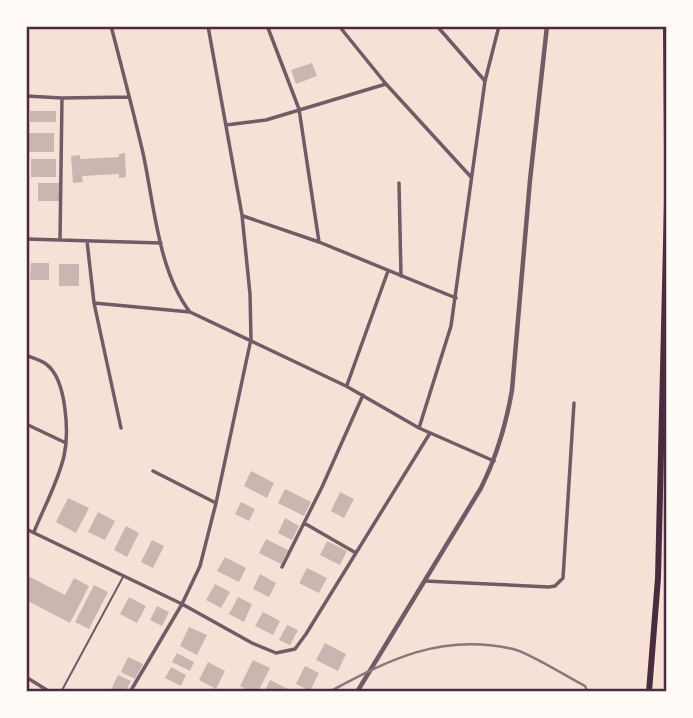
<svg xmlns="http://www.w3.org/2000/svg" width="693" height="718" font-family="'Times New Roman',serif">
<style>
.building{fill:#ccb4b1}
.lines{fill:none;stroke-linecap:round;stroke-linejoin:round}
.service{stroke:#755966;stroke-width:2}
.minor{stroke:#755966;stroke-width:3.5}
.tertiary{stroke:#755966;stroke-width:4.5}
.trunk{stroke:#4a2c40;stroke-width:6}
.rail{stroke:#8f747c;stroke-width:2.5}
.neatline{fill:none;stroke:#4a2c40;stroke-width:2.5}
</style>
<rect width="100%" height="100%" fill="#f7e1d7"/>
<path class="building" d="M312,63L317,76L296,84L291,70Z
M30,111H56V122H30Z
M29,133H54V152H29Z
M125,153L126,177L119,178V174L82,176L83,182L73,183L71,156L80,155V159L119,157V154Z
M31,159H56V177H31Z
M38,183H59V201H38Z
M31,263H49V280H30Z
M59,264H79V286H59Z
M251,471L274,483L267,498L244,486Z
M285,489L311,502L304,516L278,503Z
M340,492L354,499L344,518L331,511Z
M68,498L89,508L76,533L56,522Z
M241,502L255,509L249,521L235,514Z
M98,512L115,521L105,540L88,532Z
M285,518L299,526L292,540L278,533Z
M126,526L139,533L127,557L114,550Z
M266,539L288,550L281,564L259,553Z
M152,540L164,546L153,568L141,562Z
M327,541L347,551L340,565L320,555Z
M225,557L246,568L239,582L217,571Z
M307,568L327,578L319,593L299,583Z
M260,574L276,583L269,597L253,589Z
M26,575L65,595L74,578L89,586L70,623L26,600Z
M215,584L230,592L221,608L206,600Z
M94,585L108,592L89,629L75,622Z
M129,597L146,606L137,623L120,614Z
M238,597L252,604L244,622L229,614Z
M157,606L169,612L162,626L150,620Z
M263,612L280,621L273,635L255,626Z
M287,625L298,630L290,645L279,640Z
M189,627L207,635L197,655L180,646Z
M325,643L346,654L338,671L316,660Z
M177,653L194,662L190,671L172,662Z
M128,657L143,664L135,679L121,672Z
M253,660L270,668L258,692H252L240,686Z
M208,662L225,671L216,689L199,680Z
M305,666L319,673L310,691L296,684Z
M171,667L186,675L181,686L165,678Z
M118,675L131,681L125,692H110Z
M270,680L288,689L287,692H264Z"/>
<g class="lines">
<path class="service" d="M61,692L123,577"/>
<path class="minor" d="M111,26C122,68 133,110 143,153C154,203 158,271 190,312
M339,26L386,84L471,177
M437,26L485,81
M268,28L299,109L319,242
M26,96L62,98L129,97
M226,125L266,120L386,84
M399,183L401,276
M243,216L319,242L456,298
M26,239L161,243
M60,240L62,98
M87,241L94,303L121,428
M94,303L190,312L346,386L419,428L494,461
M26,355C32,358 41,360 46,364C67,379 69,434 64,456C58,482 44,507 34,532
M347,385L388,271
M26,424L66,443
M419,428L451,326L485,81L499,26
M153,471L216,503
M304,523L356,553
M26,529L182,604L252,643L276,653L295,649L306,634L430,433
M282,567L322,487L363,395
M425,581L549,587L555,586L563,578L574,403
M26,677L50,692
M130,692L182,604L200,566L216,503L251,339L250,294L242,215L208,26"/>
<path class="tertiary" d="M357,692L481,488C497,456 506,425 512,390L530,180L547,26"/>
<path class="trunk" d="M666,26L667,147
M649,692L658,578L667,202"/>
<path class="rail" d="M329,692C390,659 441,633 513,649C530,653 567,677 585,686L588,692"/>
</g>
<rect width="693" height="718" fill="none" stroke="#fffaf5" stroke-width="56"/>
<rect x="28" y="28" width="637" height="662" class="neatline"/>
</svg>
